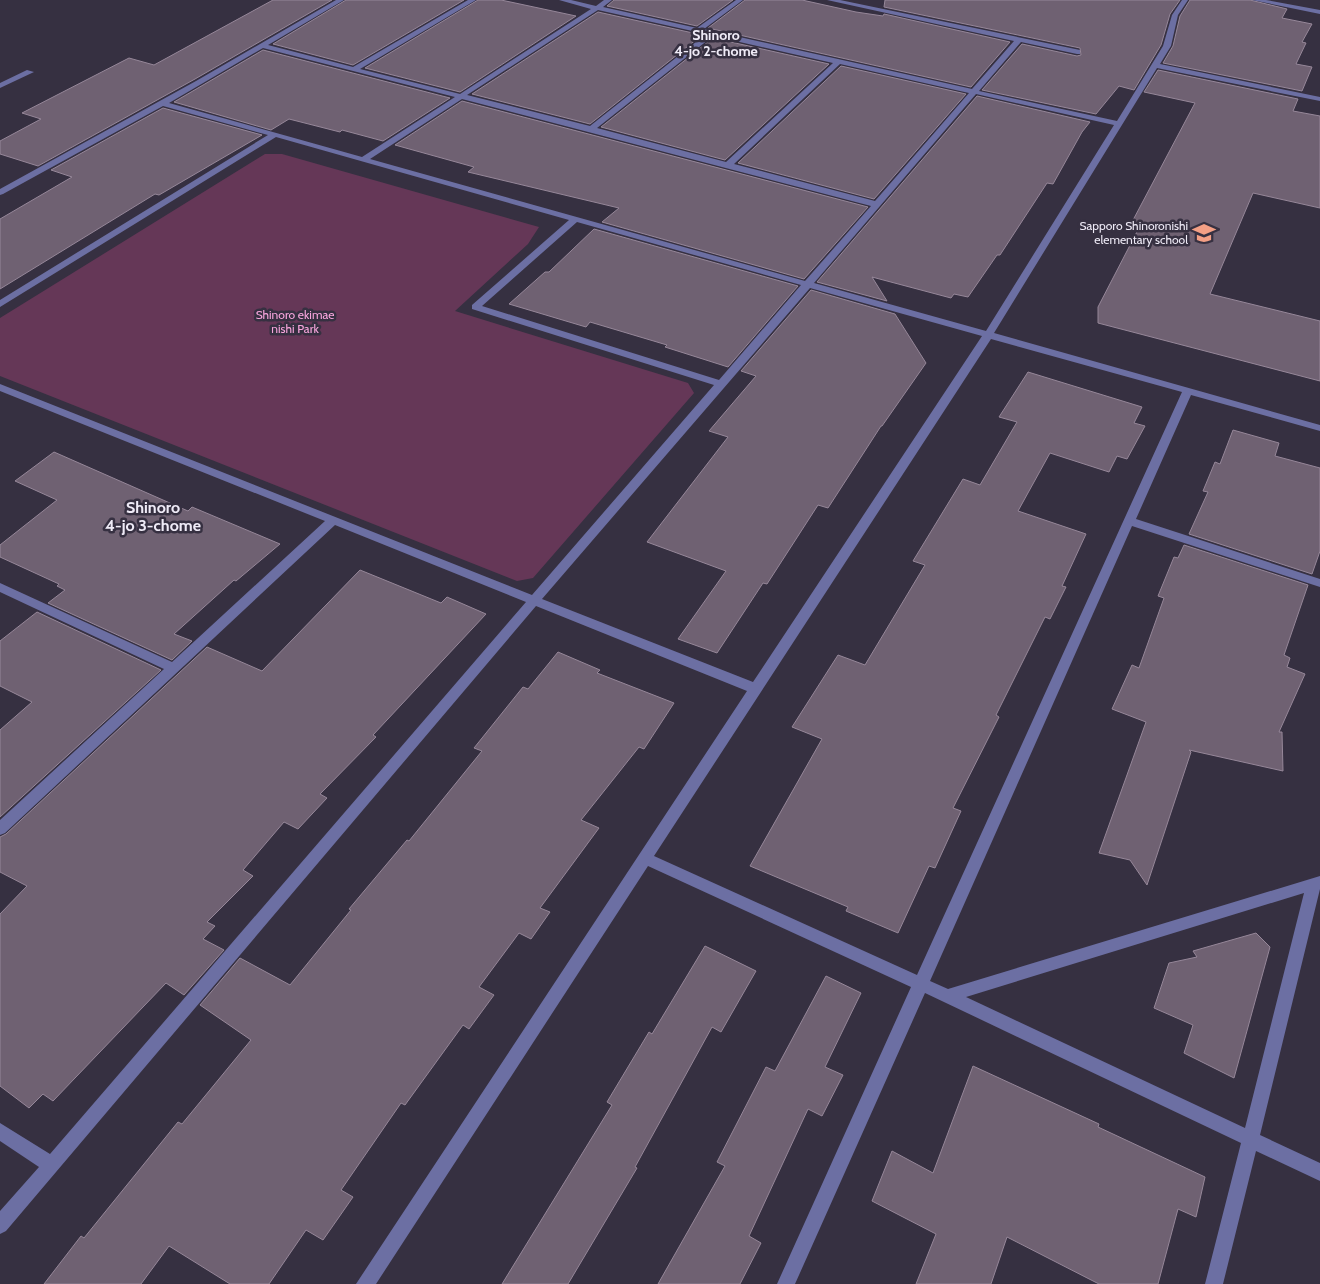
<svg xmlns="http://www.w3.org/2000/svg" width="1320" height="1284" font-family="Cabin,sans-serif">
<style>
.green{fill:#653757}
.building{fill:#6f6172;stroke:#968799}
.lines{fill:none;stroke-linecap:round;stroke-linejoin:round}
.minor{fill:#6c6fa3;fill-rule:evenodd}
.labels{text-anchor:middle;stroke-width:5;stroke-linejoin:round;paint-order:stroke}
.far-poi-label{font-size:12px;fill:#efebf7;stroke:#363041;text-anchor:end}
.far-park-label{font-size:12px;fill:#f8a5dd;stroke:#363041}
.far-neighbourhood-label{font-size:14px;font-weight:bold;fill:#efebf7;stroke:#363041}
.neighbourhood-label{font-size:16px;font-weight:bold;fill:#efebf7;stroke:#363041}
</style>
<rect width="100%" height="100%" fill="#363041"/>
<path class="green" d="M265,154H282L539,227L528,244L455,311L688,383L694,393L533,578L517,581L0,376V318Z"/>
<path class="building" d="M273,0H332L195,79L38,166L0,154V141L41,119L22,113L129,58L154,65Z
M346,0H464L353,65L273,44Z
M478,0H501L576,16L460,92L365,68Z
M614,0H733L697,26L607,6Z
M745,0H802L856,12L883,16L884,14L1010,42L971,87L708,28Z
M885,0H1180L1170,14L1161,45L1134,90L1119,86L1096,114L982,90L1022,44L1077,56L1081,55L1080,48L884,7Z
M1190,0H1250L1287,9L1282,18L1312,24L1302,42L1306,43L1296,64L1312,67L1302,91L1163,63L1173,46L1180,16Z
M598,12L702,35L590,124L472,94Z
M713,38L829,64L725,160L601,127Z
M263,50L450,98L383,141L342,130L340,132L289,119L271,130L174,102Z
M841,66L966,94L874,199L738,163Z
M1158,70L1298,99L1293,111L1320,116V208L1253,193L1210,294L1320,321V381L1098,323V307L1141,224L1132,222L1195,103L1144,92Z
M977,96L1090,122L1082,132L1053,184L1047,183L1000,255H997L968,297L954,294L951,298L872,277L887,301L817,282Z
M462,101L868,207L804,279L602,222L619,208L468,172L474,167L395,145Z
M163,108L262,135L159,195L155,194L0,289V219L72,177L51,170Z
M594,229L798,286L728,367L665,347L667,345L590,322L586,327L509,304L545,272H549Z
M811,290L895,314L926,363L882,426H881L828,508L818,505L767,584L763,583L717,653L678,639L726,571L647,542L728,437L709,431L756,376L741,371Z
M1028,372L1142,407L1134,423L1145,426L1127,459L1117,456L1109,472L1050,453L1018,511L1086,534L1062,586L1066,587L1050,619L1045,617L996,715L999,717L953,808L961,811L935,868L929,866L898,933L846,911L848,907L750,866L822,739L792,727L838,655L865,665L925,565L913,561L963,479L980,485L1017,422L999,417Z
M1233,430L1279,443L1275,456L1320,468V551L1312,574L1189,534L1208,492L1203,491L1215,462L1220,464Z
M54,452L188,511L192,507L280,544L236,581L234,580L174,634L192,641L172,660L48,603L65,590L57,586L59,584L0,557V545L57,500L15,481Z
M1184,545L1308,585L1284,655L1290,658L1287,667L1305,674L1279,732H1282L1283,771L1189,750L1191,752L1147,885L1130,860L1099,853L1146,722L1112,709L1132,665L1139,668L1164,598L1158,596L1174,557L1178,558Z
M360,570L441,603L447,597L486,614L373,735L376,737L320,794L327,798L298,829L284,822L243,870L253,876L207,922L215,926L203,939L224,950L184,995L166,983L53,1101L43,1094L29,1108L0,1086V914L27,886L0,872V837L6,834L207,647L262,671Z
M37,612L161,670L0,817V730L32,702L0,686V641Z
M558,652L600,670L597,673L674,703L644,749L639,747L581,820L599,828L540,908L550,912L531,939L519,933L479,987L494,995L469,1029L463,1025L405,1105L401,1103L341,1190L353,1197L323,1240L306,1230L269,1284H230L169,1246L141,1284H44L81,1236L84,1238L178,1122L182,1124L251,1040L200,1005L240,958L290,985L351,910L349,909L407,840L409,841L482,751L474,748L523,687L528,689Z
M1256,933L1270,947L1234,1078L1184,1053L1193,1025L1154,1008L1169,963L1197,957L1193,951Z
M705,946L756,971L721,1032L712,1027L635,1167L637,1168L568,1284H502L612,1105L607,1102L649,1032L652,1034Z
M826,976L861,993L825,1067L843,1075L822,1116L808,1109L749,1236L761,1243L740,1284H658L725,1166L717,1162L766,1067L775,1071Z
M973,1066L1099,1124L1098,1127L1205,1177L1196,1217L1178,1209L1158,1284H1099L1007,1237L991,1284H916L936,1234L872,1201L892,1151L933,1173Z"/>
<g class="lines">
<path class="minor" d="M336,0H344L268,45L353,67L468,0H476L360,69L460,94L591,9L559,0H571L596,6L604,0H612L603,7L697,28L736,0H743L704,29L972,89L1014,41L827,0H840L1080,50V54H1077L1021,42L979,91L1117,121L1163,46L1172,15L1182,0H1188L1178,15L1171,46L1160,64L1320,97V101L1157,68L994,333L1320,425V431L1191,395L1136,519L1320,579V587L1132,526L930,981L948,989L1320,876V889L1260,1135L1320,1163V1181L1256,1151L1223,1284H1205L1241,1143L925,993L795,1284H777L911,987L648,866L376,1284H356L747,691L536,606L6,1231L0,1234V1211L39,1167L0,1141V1123L50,1154L526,602L335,525L5,833L0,835V820L164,669L0,592V583L172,662L325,521L0,391V384L532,595L714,385L472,309V305L569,220L276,137L0,307V300L268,135L163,106L3,194L0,195V189L196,81ZM598,10L706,34L590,126L467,95ZM713,36L833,63L726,162L597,128ZM263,48L455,97L362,157L169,103ZM840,64L969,93L875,201L734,164ZM976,94L1114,125L986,331L814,283ZM462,99L871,206L805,281L370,159ZM577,222L801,285L719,380L482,306ZM810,288L982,336L753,682L542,599ZM991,339L1182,392L917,975L654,856ZM1304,893L1245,1128L966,997Z
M1252,0H1266L1320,10V14Z
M27,70L34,72L0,88V83Z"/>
</g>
<defs>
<symbol id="school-bare" viewBox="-9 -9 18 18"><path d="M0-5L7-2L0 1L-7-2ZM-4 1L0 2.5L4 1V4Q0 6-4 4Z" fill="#f39f85" stroke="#363041" stroke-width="2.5" paint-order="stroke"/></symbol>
</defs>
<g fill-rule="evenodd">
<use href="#school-bare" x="1188" y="217" width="32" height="32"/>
</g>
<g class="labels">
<g class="far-poi-label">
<text x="1188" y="230">Sapporo Shinoronishi<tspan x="1188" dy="14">elementary school</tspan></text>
</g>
<g class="far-park-label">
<text x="295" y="319">Shinoro ekimae<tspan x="295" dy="14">nishi Park</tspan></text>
</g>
<g class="far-neighbourhood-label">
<text x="716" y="40">Shinoro<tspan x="716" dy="16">4-jo 2-chome</tspan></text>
</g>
<g class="neighbourhood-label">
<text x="153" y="513">Shinoro<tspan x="153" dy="18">4-jo 3-chome</tspan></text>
</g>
</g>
</svg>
